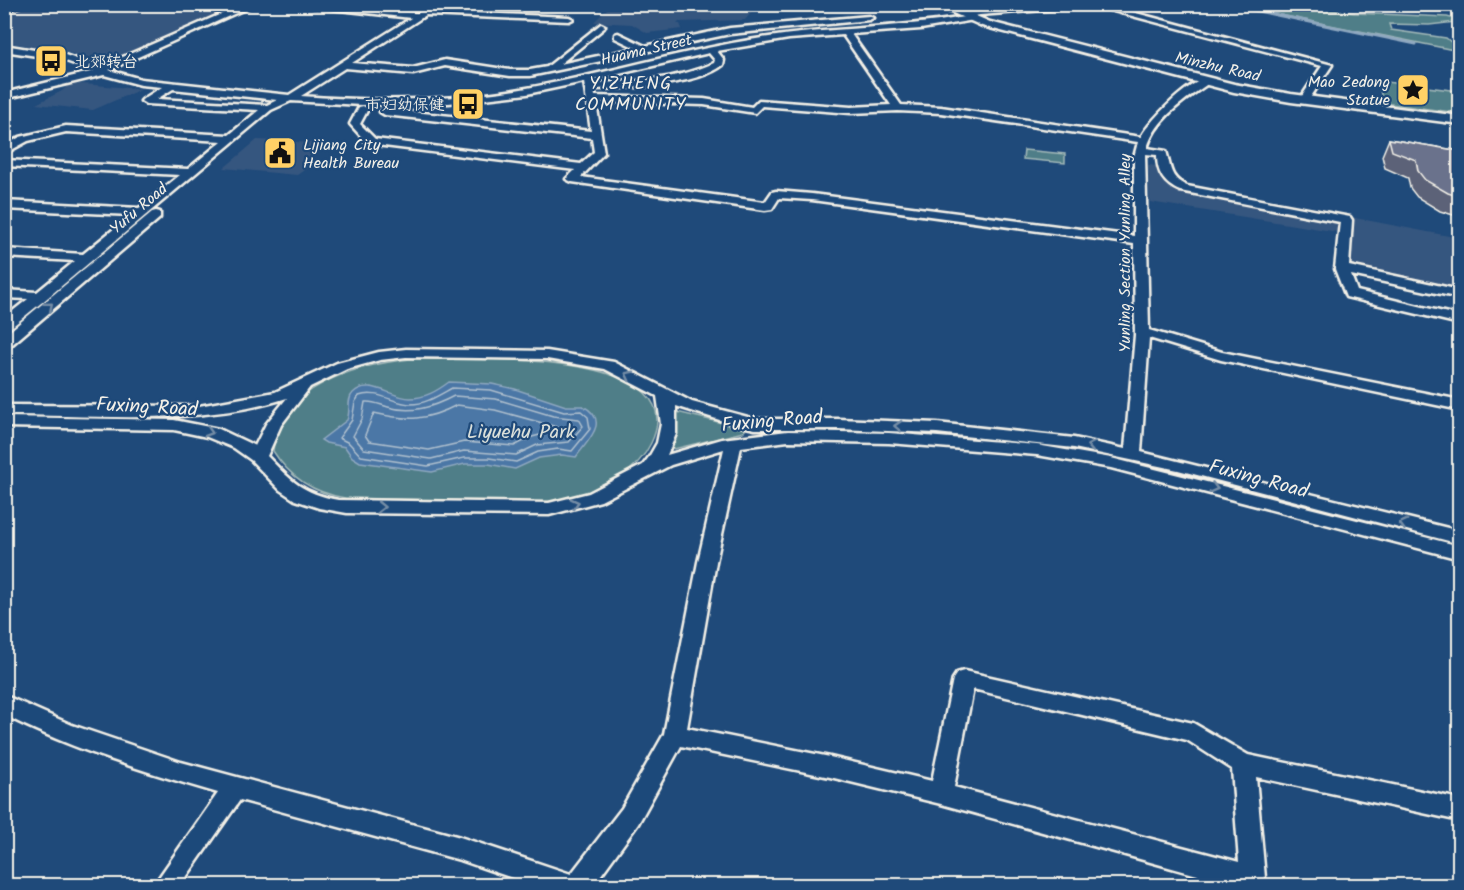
<svg xmlns="http://www.w3.org/2000/svg" width="1464" height="890" font-family="Kalam,'LXGW WenKai TC',sans-serif">
<style>
.built{fill:#36567f}
.green{fill:#4f7e88;stroke:#a2b8b8;stroke-width:1.5}
.water{fill:#4b77a6;stroke:#8fa8c0;stroke-width:1.5}
.lines{fill:none;stroke-linecap:round;stroke-linejoin:round}
.shore{stroke:#b0c0ce;stroke-width:1.5}
.stream{stroke:#8fa8c0;stroke-width:3}
.minor-casing{stroke:#f4f1e8;stroke-width:5}
.major-casing{stroke:#f4f1e8;stroke-width:5}
.minor{fill:#1f4a7a;fill-rule:evenodd}
.major{fill:#1f4a7a;fill-rule:evenodd}
.wall{fill:#5b6278;stroke:#f4f1e8;stroke-width:1.5}
.building{fill:#6a728c;stroke:#f4f1e8;stroke-width:1.5}
.oneway{stroke:#748da6}
.labels{text-anchor:middle;stroke-width:4.5;stroke-linejoin:round;paint-order:stroke}
.far-street-label{font-size:16px;fill:#f4f1e8;stroke:#1f4a7a}
.far-poi-label{font-size:16px;fill:#f4f1e8;stroke:#1f4a7a;text-anchor:start}
.far-neighbourhood-label{font-size:18px;letter-spacing:1.5px;fill:#f4f1e8;stroke:#1f4a7a}
.street-label{font-size:20px;fill:#f4f1e8;stroke:#1f4a7a}
.park-label{font-size:20px;fill:#dbe0da;stroke:#1f4a7a}
</style>
<rect width="100%" height="100%" fill="#1f4a7a"/>
<filter id="ink" filterUnits="userSpaceOnUse"><feTurbulence type="fractalNoise" baseFrequency=".0167" numOctaves="2"/><feDisplacementMap in="SourceGraphic" scale="12" xChannelSelector="R" yChannelSelector="G"/><feConvolveMatrix kernelMatrix="1 2 1 2 8 2 1 2 1" color-interpolation-filters="sRGB"/></filter>
<g filter="url(#ink)">
<path class="built" d="M24,4L239,5L115,58L99,61L70,53L5,42L4,11Z
M612,4H801V5L799,8L757,6L745,20L679,22L677,24H680L682,29L647,33L632,24L594,22Z
M71,83L141,89L93,110L36,104L62,91Z
M257,140L315,143L313,146H323L311,159L317,161L297,175L224,168Z
M1148,165L1169,167L1170,181L1184,185L1459,238V292L1337,266L1338,232L1150,202Z"/>
<path class="green" d="M1231,5H1285L1355,13L1447,17L1455,19V22L1429,25L1389,24L1391,30L1446,38L1452,43L1459,44V51Z
M1378,81L1459,91V113L1383,103Z
M1024,150L1065,154V163L1023,159Z
M410,359C456,360 698,345 651,443C638,471 605,490 576,497C545,505 513,502 481,501C436,500 390,499 345,498C314,493 290,478 273,451C278,386 357,365 410,359Z
M677,412L743,428L745,430L743,432L674,449L671,446Z"/>
<path class="water" d="M449,382L492,384L515,389L566,406H583C611,421 588,440 576,457L562,455L539,458L515,469L488,464H465L432,472L360,462L352,457L345,447L326,443L321,440L347,420C351,411 346,400 353,393C369,377 392,398 410,398C425,398 437,391 449,382Z"/>
<g class="lines">
<path class="shore" d="M452,388L491,390L564,412L581,411L588,417L590,429L572,451L558,449L538,452L516,462L489,458H464L428,466L361,456L349,443L339,438L352,420L355,402L359,396C377,389 394,404 411,404C426,404 439,395 452,388Z
M454,396L496,399L553,416L579,419L583,426L569,442L537,445L516,455L464,451L431,459L364,449L353,436L362,419L365,402C374,401 380,405 388,407C412,414 433,407 454,396Z
M457,405L495,410L557,427L559,430L532,437L514,446L464,442L429,450L369,441L365,435L374,413C408,421 426,421 457,405Z"/>
<path class="stream" d="M1224,4L1416,44"/>
<defs>
<path id="minor" d="M244,4H256L109,70L141,79L289,95L411,18L313,7L309,4L418,13L432,4H442L433,11L569,17L573,19L569,21L426,15L352,63L413,68L445,60L510,70H530L547,67L601,24L605,26L604,28L560,64L636,48L615,38V34L618,33L645,46L730,28L869,16L873,18L869,20L730,34L530,76H510L445,66L413,74L345,68L301,96C376,102 452,101 527,88C606,74 682,50 762,38C829,27 897,29 964,17L961,15L962,13L1009,7L1087,4L1068,8L980,15L974,16L978,18L974,20L921,29L851,34L901,105L941,107L1141,137C1149,121 1192,77 1209,79V83C1185,100 1156,118 1147,148L1166,151C1171,167 1169,178 1187,186L1350,217L1352,220L1349,266L1460,290V298L1351,275L1357,291L1460,316V324L1346,297L1335,269L1340,222L1180,191C1164,184 1157,173 1157,155L1145,154L1149,330L1222,352L1460,400V410L1221,360L1149,338L1141,452L1460,531V544L1178,470L1074,448L937,433L838,429H755L732,424L676,406V434L667,455L722,439L788,431L889,433L1037,445L1111,458L1460,546V559L1111,468L1037,455L889,443L788,441L741,447L716,562L687,728L830,757L932,781L953,679L957,673L964,671L1193,723L1248,755L1460,799V821L1256,777L1265,878L1262,886H1237L941,804L830,777L681,746L638,824L593,886H536L460,860L240,800L180,886H153L218,793C146,772 71,749 4,715V695L72,725L181,762L460,837L571,874L622,808L664,734L698,562L724,449L671,465L601,501L549,515L347,513L319,508L295,500L280,490L251,460L234,448L207,437L174,430L4,427V417L174,420L219,429L255,446L266,424L287,398C201,426 95,415 4,415V405L199,406L275,392L337,363L379,352L406,349L547,351L614,362L692,402L755,419H838L937,423L1074,438L1125,449L1135,335L1134,244L812,200L779,198L772,209L765,210L572,182L566,179L575,170L368,144L350,124L359,107L363,106L368,109L360,124L375,139L581,164L594,152L592,138L385,115L380,112L385,109L591,131L584,82L527,94L449,103L361,105L291,101L271,110L46,299L9,329L4,330V318L28,299L4,298V290L37,292L75,261L4,257V249L83,254L131,215L4,209V201L139,208L180,175L4,166V160L188,169L222,141L66,132L28,141L4,154V146L20,137L66,126L229,135L259,110L146,104L141,101L143,99L162,87L141,85L104,75L4,99V93L94,71L63,60L4,51V45L65,55L100,67ZM843,35L891,105L851,107L759,100L752,107L704,99L595,96L594,89C627,88 697,86 723,65L724,60L717,51L789,39ZM709,53L715,60L714,63C676,80 635,82 593,83V80ZM173,89L277,100L267,105L157,99ZM596,102L704,105L755,113L762,106L851,113L898,111L941,113L1138,142L1134,157V236L812,194L776,191L772,192L765,202L581,177L604,153ZM406,357L547,359L605,369L657,396L661,424L657,443L649,457L643,465L589,493L549,503L338,500C302,493 291,481 267,456L281,425L310,387L347,369L380,360ZM973,689L1187,740L1232,769L1239,862L954,787Z
M1087,4H1102L1332,65L1310,98L1307,99L1302,96L1322,66Z
M156,211L160,212V218L9,347L4,348V336L152,212Z"/>
<path id="major" d="M21,4L20,6L4,11V5Z
M933,4H948L990,22L1234,84L1291,94L1460,116V124L1291,102L1234,92L982,26Z"/>
</defs>
<use href="#minor" class="minor-casing"/>
<use href="#major" class="major-casing"/>
<use href="#minor" class="minor"/>
<use href="#major" class="major"/>
</g>
<path class="wall" d="M1389,139L1460,151V217L1440,211L1417,197L1410,188L1408,178L1385,168L1382,156Z"/>
<path class="building" d="M1389,139L1460,151V197L1448,193L1425,180L1418,171L1416,160L1392,151Z"/>
<defs><path id="oneway-chevron" d="M-2-3.5L2.5 0L-2 3.5" fill="none" stroke-width="1.6" stroke-linecap="round" stroke-linejoin="round" transform="scale(1.5)"/></defs>
<g class="oneway">
<use href="#oneway-chevron" transform="translate(49 306) rotate(-40)"/>
<use href="#oneway-chevron" transform="translate(629 375) rotate(-153)"/>
<use href="#oneway-chevron" transform="translate(898 426) rotate(-177)"/>
<use href="#oneway-chevron" transform="translate(209 432) rotate(17)"/>
<use href="#oneway-chevron" transform="translate(1091 446) rotate(-169)"/>
<use href="#oneway-chevron" transform="translate(1214 488) rotate(15)"/>
<use href="#oneway-chevron" transform="translate(575 503) rotate(-15)"/>
<use href="#oneway-chevron" transform="translate(381 507) rotate(1)"/>
<use href="#oneway-chevron" transform="translate(1403 524) rotate(-165)"/>
</g>
</g>
<defs>
<symbol id="bus-square" viewBox="-11 -11 22 22"><rect x="-9" y="-9" width="18" height="18" rx="4" fill="#ffd166" stroke="#1f4a7a"/><path d="M-5-6H5V4H4V6H2V4H-2V6H-4V4H-5ZM-3.5-4V0h7V-4ZM-3.5 1.2v1.5H-2V1.2ZM2 1.2v1.5H3.5V1.2Z" fill="#111"/></symbol>
<symbol id="sight-square" viewBox="-11 -11 22 22"><rect x="-9" y="-9" width="18" height="18" rx="4" fill="#ffd166" stroke="#1f4a7a"/><path d="M0-6L1.8-2.2L6-1.7L2.9 1.2L3.7 5.4L0 3.3L-3.7 5.4L-2.9 1.2L-6-1.7L-1.8-2.2Z" fill="#111"/></symbol>
<symbol id="civic-square" viewBox="-11 -11 22 22"><rect x="-9" y="-9" width="18" height="18" rx="4" fill="#ffd166" stroke="#1f4a7a"/><path d="M-.6-6.5H3V-4.5H.6V-3L4-1V1h2V6H-6V1h2V-1L-.6-3ZM-1.2 2.5V6h2.4V2.5Z" fill="#111"/></symbol>
</defs>
<g fill-rule="evenodd">
<use href="#bus-square" x="32" y="42" width="38" height="38"/>
<use href="#sight-square" x="1394" y="71" width="38" height="38"/>
<use href="#bus-square" x="449" y="85" width="38" height="38"/>
<use href="#civic-square" x="261" y="134" width="38" height="38"/>
</g>
<g class="labels">
<g class="far-street-label">
<text transform="translate(646 49) rotate(-13)" y="6">Huama Street</text>
<text transform="translate(1218 66) rotate(13)" y="6">Minzhu Road</text>
<text transform="translate(138 208) rotate(-40)" y="6">Yufu Road</text>
<text transform="translate(1124 253) rotate(-90)" y="6">Yunling Section Yunling Alley</text>
</g>
<g class="far-poi-label">
<text x="74" y="67">北郊转台</text>
<text x="1390" y="87" text-anchor="end">Mao Zedong<tspan x="1390" dy="18">Statue</tspan></text>
<text x="445" y="110" text-anchor="end">市妇幼保健</text>
<text x="303" y="150">Lijiang City<tspan x="303" dy="18">Health Bureau</tspan></text>
</g>
<g class="far-neighbourhood-label">
<text x="631" y="89">YIZHENG<tspan x="631" dy="21">COMMUNITY</tspan></text>
</g>
<g class="street-label">
<text transform="translate(147 406) rotate(3)" y="7">Fuxing Road</text>
<text transform="translate(772 420) rotate(-5)" y="7">Fuxing Road</text>
<text transform="translate(1259 478) rotate(15)" y="7">Fuxing Road</text>
</g>
<g class="park-label">
<text x="521" y="438">Liyuehu Park</text>
</g>
</g>
<rect width="1464" height="890" fill="none" stroke="#1f4a7a" stroke-width="24"/>
<rect x="12" y="12" width="1440" height="866" fill="none" stroke="#f4f1e8" stroke-width="2" filter="url(#ink)"/>
</svg>
